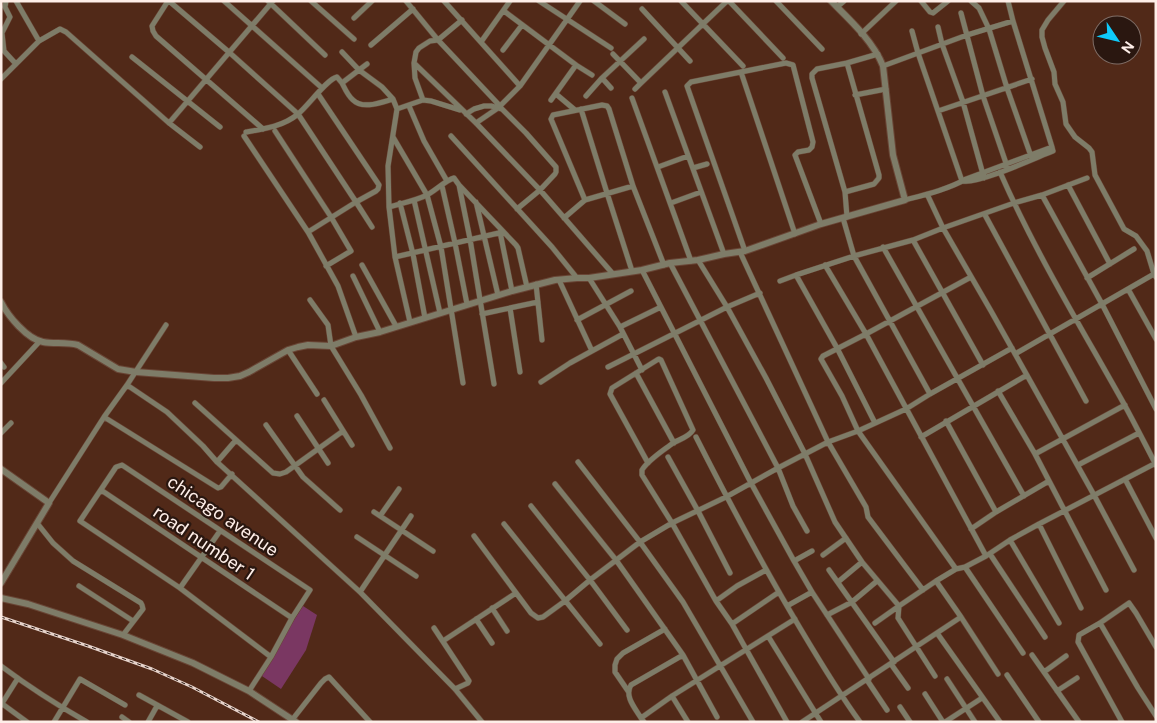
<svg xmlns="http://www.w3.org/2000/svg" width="1157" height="723" font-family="'Public Sans',sans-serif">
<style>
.green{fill:#7a3762}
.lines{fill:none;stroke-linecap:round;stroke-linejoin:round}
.minor-casing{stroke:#694535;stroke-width:6}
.tertiary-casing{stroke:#694535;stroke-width:8}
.minor{stroke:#7e7c68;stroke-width:5}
.tertiary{stroke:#7e7c68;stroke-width:6}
.rail-casing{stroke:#e5d2ca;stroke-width:3}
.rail{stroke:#2a1710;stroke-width:1;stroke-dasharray:4;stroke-linecap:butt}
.labels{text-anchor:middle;stroke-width:4.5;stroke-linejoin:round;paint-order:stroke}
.street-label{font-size:18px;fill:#feeee8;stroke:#2a1710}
</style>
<rect width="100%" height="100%" fill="#512918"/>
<path class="green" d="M303,606L317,615L306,650L281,689L259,674Z"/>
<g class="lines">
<defs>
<path id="minor" d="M6,1L5,7L10,17L2,33L4,51L16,64
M16,1L39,41
M168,1L152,26L153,31L156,36L263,129
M169,1L230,53L298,114L356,202L372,227
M224,1L322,88
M268,1L325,55
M311,1L354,39
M406,1L438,40L500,106
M444,1L520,86
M539,1L611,48
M594,1L625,24
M681,1L743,66
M729,1L783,58
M776,1L822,49
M921,1L930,12L933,13L948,1
M971,1L979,8L989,29L1007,88L1032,159
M1008,1L1013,21L1052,147
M1064,1L1048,20L1042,30V37L1045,48L1054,72L1055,84L1063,102L1066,124L1075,137L1089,148L1092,152L1095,175L1124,229L1136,236L1147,251L1154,274
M837,7L844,1
M642,9L690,61
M504,11L576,65L551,100
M961,13L983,96L1008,169
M354,18L372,1
M462,20L438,40L430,41L419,48L416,52L414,63L476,123L540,190L613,274
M938,27L942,44L963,102L984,178
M912,31L918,53L962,181
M861,34L896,1
M481,42L510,1
M371,45L413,9
M503,50L522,25
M342,52L359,70L367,64
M613,54L641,83L635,89
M132,57L220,127
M414,63L415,78L423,100
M847,63L878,54
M576,65L592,75
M883,66L967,35L1013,21
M741,72L795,234
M602,78L611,88
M1,79L39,41L60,29L66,32L169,123L200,147
M342,83C345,89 348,96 353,100C363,110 382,102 393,99
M641,83L727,1
M665,92L724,254
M556,94L575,110
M855,95L886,89
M586,96L602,78L644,39
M632,98L691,261
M409,106L424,141L447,181
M397,109L423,100L431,101L460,110
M581,109L607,193L632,271
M938,111L1032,79
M466,114L474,109L484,106H491L502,109L526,133L556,167V172L555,174L540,190L517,209
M169,123L273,1
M476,123L498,108L520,86L580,1
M275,131L331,217L351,251L326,266
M246,132C264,129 284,126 298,114C308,106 327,79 337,77L342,83L359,70L382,87L393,99L397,109L388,166L389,207L395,257L410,322
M244,136L308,232L338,286L356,337
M451,136L552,247L577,278
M393,137L427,195L441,247L463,383
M658,167L688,156
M693,168L707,164
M1000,172C1035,252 1081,327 1124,404C1135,424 1145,444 1156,465
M963,181C979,184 1035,158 1053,151
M459,185L470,239L494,384
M1068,185L1110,264
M442,186L455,243L467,304
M633,186L585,200L551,119L553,115L602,105L607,106L609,109L633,186L664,265
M845,192L874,184L879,178V175L847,63L817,69L812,74V78L845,192L847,217
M927,194L943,228L991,311L1094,495L1134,570
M1042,195L1102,304L1156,409
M414,200L440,313
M905,200C924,195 949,189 966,179L1052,147L1053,151
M476,202L498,295
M400,203L413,254L425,318
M671,203L701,192
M389,207C402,203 415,201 427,195C435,191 446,180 454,178L459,185L516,245L518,248L527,287
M985,215L1086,401
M564,218L585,200
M843,218L854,256L930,394
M308,232L356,202L376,191L378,189L379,185L318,94
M500,232L512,291
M913,240L983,365
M883,247L1024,496
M745,251L687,86L691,82L786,63L793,65L813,142L812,147L809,150L798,152L795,155L821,224
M740,252L828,442L866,507L868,517L923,590
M395,257L503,232
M698,260L727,307L766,378L805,454L835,522L862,562L899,606L875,623
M670,263L778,468L793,506L807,531
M362,265L396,326
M825,265L866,334L986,556
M642,270L751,483L794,561L812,592L869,679
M353,276L380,332
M589,278L620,327L642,370
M1087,278L1134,249
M559,280L592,351
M780,281L796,275
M536,284L542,340
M1128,289L1156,339
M310,300L328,325L331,346L361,395L390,448
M510,308L520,372
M482,314L538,302
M577,320L631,291
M166,325L127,385L167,412L203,446L217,462L360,592L455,689L482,722
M620,327L661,307
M288,350L317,394
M1015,354L1154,274L1156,277
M1,363L4,367
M608,367L727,307L760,293
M636,373L674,443
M541,382L570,363L623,334
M1,383L40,341
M998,391L1035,454L1106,590
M324,400L352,445
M195,403L273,473L280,474L286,472L343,431
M297,416L328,463
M104,417L218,488L221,487L232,474
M946,421L996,512
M875,423L837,348L796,275L854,256L913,240L943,228L1014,203L1042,195L1087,178
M266,425L303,477L340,510
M1,433L11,423
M696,437C729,502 763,566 800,628C819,660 838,692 860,722
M921,437L1027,375
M1035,454L1125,405
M668,457L698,511L730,573
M217,462L236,440
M578,462L640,542L683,602L753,722
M648,463L610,394L612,388L657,360L659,359L661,360L693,430C689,437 680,439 673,443C664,450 648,460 642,470V475L672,523L716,601L732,624L787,722
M1078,465L1139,433
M1125,479L1156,538
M555,484L616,560L683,655L717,717
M101,490L292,618
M49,503L104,417L127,385
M531,506L590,580L627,630
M374,512L433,551
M380,516L399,489
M37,523L53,543L73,561L141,603L142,605L143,609L123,635
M504,524L600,644
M1039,524L1081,608
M971,529L996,512L1049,481
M474,536L531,613L538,618L543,617L565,601L590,580L640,542L672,523L726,497L778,468L828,442L858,431L906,409L930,394L1012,348
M357,537L416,576
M1010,540L1059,623
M990,554L1045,637
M823,555L846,538
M794,561L812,551
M965,567L1023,653
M956,569L858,431L842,396L821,359L823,356L866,334L971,277
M829,570L894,662
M936,581L961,617L998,674
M838,582L862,562
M79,586L133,621
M180,588L220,531
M360,592L411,516
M716,601L737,586L766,570
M787,606L812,592
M492,608L507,631
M827,615L852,602L877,581
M476,619L492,643
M1100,623L1129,603L1136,613L1156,647
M732,624L779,592
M434,628L469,681L468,683L455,689
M937,633L1000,722
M768,636L821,722
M443,641L516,593
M1032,655L1079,722
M891,664L908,688
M1,666C29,687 57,705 87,722
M1044,672L1066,656
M1007,675L1039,722
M935,676L898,618L899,606L936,581L956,569L965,567L986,556L1010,540L1039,524L1156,463
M947,679L975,722
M867,680L887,710
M249,691L271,657L292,618L310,590L122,465L116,467L80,521L180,588L271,657
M628,691L615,672V665L617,659L623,653L665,629
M1057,691L1077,678
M925,694L943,722
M139,695L188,722
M672,696L688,722
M1,703L27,722
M1,705L18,678
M900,707L910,722
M122,717L129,722
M641,718C635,708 624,696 631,685L683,655
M292,720L321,683L325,679L329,677L370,722
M54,722L80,679L125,705
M148,722L157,706
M644,722L641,718L672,696L795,619
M802,722L961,617
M945,722L982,698
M1122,722L1078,642L1079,635L1100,623L1138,688L1156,716"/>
<path id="tertiary" d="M1,302C8,316 27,339 43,342C54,344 66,342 78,345L118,369L136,372L214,378H228L240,376L249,372L288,350L298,347L308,345L331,346L356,337L380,332L512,291L555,280L577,278H589L642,270L670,263L698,260L724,254L745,251L821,224L905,200L893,155L883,66C873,41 850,20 831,1
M1,469L49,503L1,583
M1,598L28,604L123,635L193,663L249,691L296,722"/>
</defs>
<use href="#minor" class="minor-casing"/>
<use href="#tertiary" class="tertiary-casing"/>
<use href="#minor" class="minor"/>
<use href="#tertiary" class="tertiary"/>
<defs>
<path id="rail" d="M1,617L88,646L152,669L192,687L259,722"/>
</defs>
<use href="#rail" class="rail-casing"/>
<use href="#rail" class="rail"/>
</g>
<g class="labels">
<g class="street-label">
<text transform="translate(223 516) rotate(34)" y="6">chicago avenue</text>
<text transform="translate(204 543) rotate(34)" y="6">road number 1</text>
</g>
</g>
<rect width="1157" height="723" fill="none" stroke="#feeee8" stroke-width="5"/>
<g transform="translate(1117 40) rotate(125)"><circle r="24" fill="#2a1710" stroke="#7f6d66"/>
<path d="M0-4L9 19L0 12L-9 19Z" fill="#0fcafa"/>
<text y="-8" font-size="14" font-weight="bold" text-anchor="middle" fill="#feeee8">N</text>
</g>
</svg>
